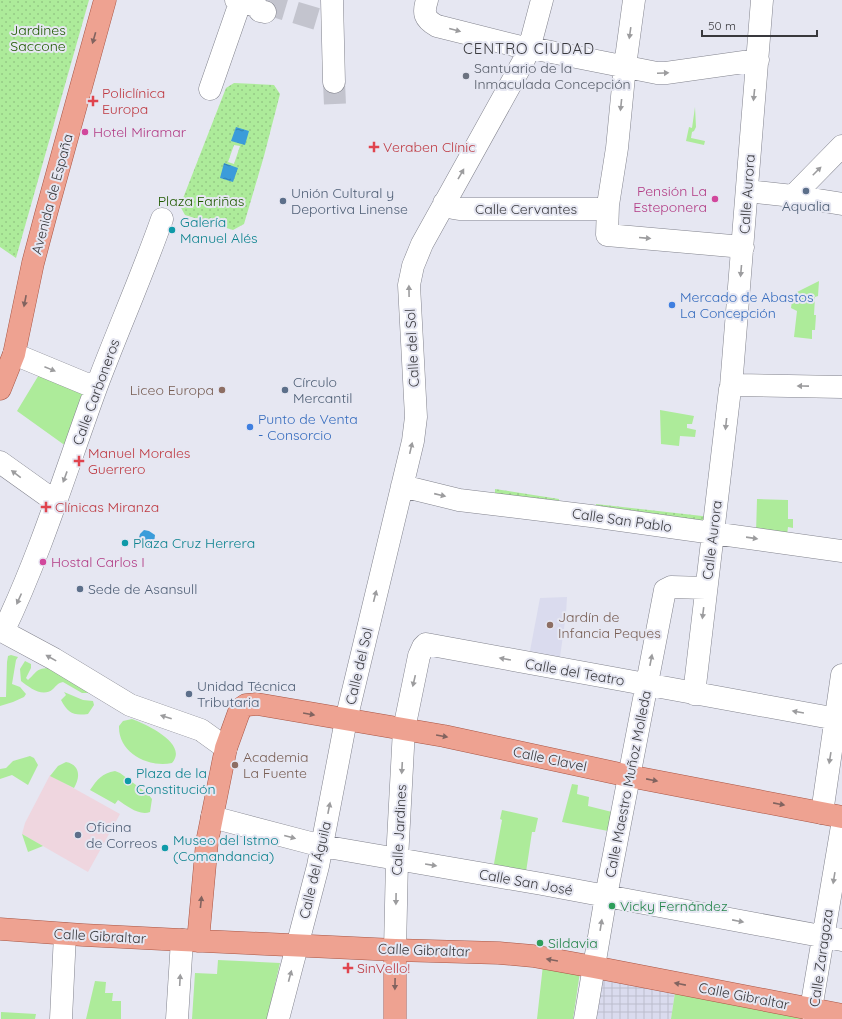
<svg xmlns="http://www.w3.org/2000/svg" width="842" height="1019" font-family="Quicksand,sans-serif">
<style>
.commercial{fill:#efd6df}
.industrial{fill:url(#industrial-grid)}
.built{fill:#dadbee}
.green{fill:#adeb9a}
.park{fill:url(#park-dots);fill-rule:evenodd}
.water{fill:url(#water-ripples)}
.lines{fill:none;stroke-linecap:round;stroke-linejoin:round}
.minor-tunnel{stroke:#c3c4ce;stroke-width:22;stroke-dasharray:22 11;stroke-linecap:butt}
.minor-casing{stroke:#82838d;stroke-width:23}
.major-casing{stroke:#a85544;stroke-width:23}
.minor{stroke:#fff;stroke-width:22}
.major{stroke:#eea291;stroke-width:22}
.oneway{fill:#9c9c9e}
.oneway2{fill:#81635f}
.worship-dot{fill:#6b7280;stroke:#e6e7f2;stroke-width:1.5}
.health-dot{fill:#e0444e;stroke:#e6e7f2;stroke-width:1.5}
.hotel-dot{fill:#d1479c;stroke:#e6e7f2;stroke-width:1.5}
.service-dot{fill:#5c6f8a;stroke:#e6e7f2;stroke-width:1.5}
.culture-dot{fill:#0f9aa8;stroke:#e6e7f2;stroke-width:1.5}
.shop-dot{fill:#3f7fe0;stroke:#e6e7f2;stroke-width:1.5}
.education-dot{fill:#8d6e63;stroke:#e6e7f2;stroke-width:1.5}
.leisure-dot{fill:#2e9e5b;stroke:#e6e7f2;stroke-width:1.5}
.labels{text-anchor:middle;stroke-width:4;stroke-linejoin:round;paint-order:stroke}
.park-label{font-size:14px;fill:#1f5901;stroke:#e6e7f2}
.worship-label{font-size:14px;fill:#5b616d;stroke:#e6e7f2;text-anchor:start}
.health-label{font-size:14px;fill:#be3a42;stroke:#e6e7f2;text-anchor:start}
.hotel-label{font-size:14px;fill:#b23c85;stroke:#e6e7f2;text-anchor:start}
.service-label{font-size:14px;fill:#4e5e75;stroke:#e6e7f2;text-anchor:start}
.street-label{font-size:14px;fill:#39393d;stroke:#e6e7f2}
.culture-label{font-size:14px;fill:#0d838f;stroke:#e6e7f2;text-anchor:start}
.shop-label{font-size:14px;fill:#366cbe;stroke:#e6e7f2;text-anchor:start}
.education-label{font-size:14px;fill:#785e54;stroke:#e6e7f2;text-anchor:start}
.leisure-label{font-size:14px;fill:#27864d;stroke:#e6e7f2;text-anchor:start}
.neighbourhood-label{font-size:15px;letter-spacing:1px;fill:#39393d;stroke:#e6e7f2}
</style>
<defs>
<pattern id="industrial-grid" width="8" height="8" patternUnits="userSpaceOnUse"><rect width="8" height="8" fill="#dadbee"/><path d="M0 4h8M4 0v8" fill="none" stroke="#bcbdcd"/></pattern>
<pattern id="park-dots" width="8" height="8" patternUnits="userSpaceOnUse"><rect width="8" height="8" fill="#adeb9a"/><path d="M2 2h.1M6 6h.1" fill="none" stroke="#96ca86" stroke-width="1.8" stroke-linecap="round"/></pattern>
<pattern id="water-ripples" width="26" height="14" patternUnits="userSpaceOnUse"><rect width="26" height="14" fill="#3b9cda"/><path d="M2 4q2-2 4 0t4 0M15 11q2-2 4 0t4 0" fill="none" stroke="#3380b2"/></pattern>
</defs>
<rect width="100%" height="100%" fill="#e6e7f2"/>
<path class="commercial" d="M50,775L120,814L88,872L22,834L25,823Z"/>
<path class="industrial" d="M600,972L676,986L671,1019H591Z"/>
<path class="built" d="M567,597L566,614L560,657L530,651L540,598Z"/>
<path class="green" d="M695,107L696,127L694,131L692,132L691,138L705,141L704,145L686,141L689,127L692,128Z
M819,281L818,296L815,297L814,315H816L815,330H812V339L794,337L797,311L791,308L793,294Z
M40,373L90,392L70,449L17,411Z
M660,410L694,416L692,424H687V428L696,430L695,437L680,436L679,446L661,444Z
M757,499L788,500V519H793V528L788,527L787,535L756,533Z
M11,655L18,657L16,660L12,684L20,687L26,694L24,697L13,702L0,706V697H6L7,662L8,656Z
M25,661L31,664V668L26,678L28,680C37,672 36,668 50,668L90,693H82L63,682C58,683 56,686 53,689C43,698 30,688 21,681L20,669Z
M64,692L83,700L93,701L94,705L88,714C73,716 68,713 61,700L66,695Z
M132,719C146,724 189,744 172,763C148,768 118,753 119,726L123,721Z
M30,756L34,758L38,765L28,785L12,775L0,779V769L6,768L13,761Z
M66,762C81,765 80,778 74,788L50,776L58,766Z
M115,771L120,773L148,794L152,799L150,812C139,816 127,806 118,800L115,804L90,790C97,780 102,773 115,771Z
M572,784L578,785L577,794L589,797L588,806L612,812L608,831L562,822Z
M502,810L538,818L535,832H532L526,872L493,869L502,820L500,819Z
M22,834L43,846L28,852Z
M218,960L280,963L267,1019H192L195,973L217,974Z
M543,965L580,972L573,1019H537Z
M95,981L106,982L105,993H113L112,1001H121V1019H86Z
M676,986L805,1013L804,1019H671Z
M1,1012L36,1014L35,1019H1Z"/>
<path class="park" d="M0,0H89L16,258L0,247Z
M234,83L274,85L280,94L264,156L244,224L233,230L185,215L180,206L226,88ZM234,145L240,146L234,164L228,162Z
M495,489L559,499L558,512L495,496Z
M596,504L711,517L699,538L594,524Z"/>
<path class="water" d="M236,127L249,131L245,145L231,141Z
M224,163L238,168L233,182L220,178Z
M144,530L149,531L155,535L154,543L150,548L142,546L138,542L140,534Z"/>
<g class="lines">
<path class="minor-tunnel" d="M264,3L327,22
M334,82L335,105"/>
<defs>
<path id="minor" d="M236,0L256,6L260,11L265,12
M332,0L334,82
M427,0C423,13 424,19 437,26L529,49H536L657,73H666L758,60
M634,0L625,66L617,148L608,205L607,235L743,247
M210,89L241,0
M747,191L793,196L842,204
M793,196L842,146
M444,203L453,208L459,209H600L608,205
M14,354L96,388
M731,387L762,0
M0,462L56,502
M402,486L459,500L591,516L842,551
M0,630L54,659L130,705L201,730L226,748
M3,632C41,553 66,470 96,388C117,332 142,276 162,219
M694,694L730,389L733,386L738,385L842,387
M822,813L842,675
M212,817L322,846L542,884L842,940
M395,950L397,860L404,729L419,656L423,647L426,644L842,720
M61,1019L65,934
M177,1019L182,940
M278,1019L318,866L346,720L413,441L416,417L409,285L413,266L422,244L523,62L529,49L542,0
M585,1019L606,896L665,590L671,587L706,588
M814,1019L812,1003L842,826"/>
<path id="major" d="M0,389L14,354L33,263L46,214L105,0
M0,929L83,935L182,940L395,950L499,953L533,956L594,967L842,1015
M198,941L207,842L226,748L239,712L243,707L246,705L257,704L444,736L629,776L842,817
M395,1019V950"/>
</defs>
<use href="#minor" class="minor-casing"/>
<use href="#major" class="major-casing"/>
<use href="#minor" class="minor"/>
<use href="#major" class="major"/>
</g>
<defs><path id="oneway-solid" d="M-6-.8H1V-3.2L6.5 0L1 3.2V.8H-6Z"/></defs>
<g class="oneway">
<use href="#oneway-solid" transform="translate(455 30) rotate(15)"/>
<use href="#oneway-solid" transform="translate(630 33) rotate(98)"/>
<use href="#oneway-solid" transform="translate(663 73) rotate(-2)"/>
<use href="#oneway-solid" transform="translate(754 95) rotate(96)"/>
<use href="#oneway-solid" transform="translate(621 105) rotate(96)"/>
<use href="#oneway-solid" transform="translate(817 171) rotate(-45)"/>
<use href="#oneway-solid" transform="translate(461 174) rotate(-60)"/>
<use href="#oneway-solid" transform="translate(645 238) rotate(5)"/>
<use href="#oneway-solid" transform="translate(741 271) rotate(95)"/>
<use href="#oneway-solid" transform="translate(409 291) rotate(-91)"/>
<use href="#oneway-solid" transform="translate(50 369) rotate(22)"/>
<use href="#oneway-solid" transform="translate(803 386) rotate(-179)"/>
<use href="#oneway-solid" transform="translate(726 424) rotate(96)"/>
<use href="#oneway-solid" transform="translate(411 448) rotate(-77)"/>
<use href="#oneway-solid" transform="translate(16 474) rotate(-143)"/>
<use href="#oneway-solid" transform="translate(65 477) rotate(110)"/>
<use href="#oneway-solid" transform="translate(440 495) rotate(13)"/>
<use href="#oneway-solid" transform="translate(752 538) rotate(8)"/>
<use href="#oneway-solid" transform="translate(375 596) rotate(-76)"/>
<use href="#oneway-solid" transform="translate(19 599) rotate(114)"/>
<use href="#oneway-solid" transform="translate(703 613) rotate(97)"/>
<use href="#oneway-solid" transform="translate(51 658) rotate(-151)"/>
<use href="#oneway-solid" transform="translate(505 659) rotate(-170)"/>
<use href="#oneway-solid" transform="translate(651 660) rotate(-79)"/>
<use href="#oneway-solid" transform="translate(414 681) rotate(103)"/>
<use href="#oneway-solid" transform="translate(798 712) rotate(-170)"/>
<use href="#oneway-solid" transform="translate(166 717) rotate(-162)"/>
<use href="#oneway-solid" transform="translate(830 758) rotate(99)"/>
<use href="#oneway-solid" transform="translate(402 768) rotate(93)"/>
<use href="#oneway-solid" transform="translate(329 808) rotate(-79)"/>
<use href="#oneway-solid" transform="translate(290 837) rotate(15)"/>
<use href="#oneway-solid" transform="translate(431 865) rotate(9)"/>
<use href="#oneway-solid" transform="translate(834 878) rotate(99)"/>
<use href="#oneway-solid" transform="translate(396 899) rotate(91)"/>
<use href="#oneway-solid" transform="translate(738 921) rotate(11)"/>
<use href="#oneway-solid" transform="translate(601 925) rotate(-81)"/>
<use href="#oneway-solid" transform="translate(290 976) rotate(-75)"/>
<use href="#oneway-solid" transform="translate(180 980) rotate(-87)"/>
</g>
<g class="oneway2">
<use href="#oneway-solid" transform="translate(94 38) rotate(106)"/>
<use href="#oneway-solid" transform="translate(25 301) rotate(101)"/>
<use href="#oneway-solid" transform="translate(309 714) rotate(10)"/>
<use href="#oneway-solid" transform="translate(442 736) rotate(10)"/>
<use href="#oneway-solid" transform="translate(652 780) rotate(11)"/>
<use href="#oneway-solid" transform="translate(779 804) rotate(11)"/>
<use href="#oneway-solid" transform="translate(201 902) rotate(-84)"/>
<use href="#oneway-solid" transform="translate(552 960) rotate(-170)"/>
<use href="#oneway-solid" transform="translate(395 984) rotate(91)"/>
<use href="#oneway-solid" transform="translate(680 984) rotate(-169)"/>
</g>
<circle class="worship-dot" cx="466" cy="76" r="4"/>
<g class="health-dot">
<path d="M91 95h4v4h4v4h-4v4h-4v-4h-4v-4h4z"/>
<path d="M372 141h4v4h4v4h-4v4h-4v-4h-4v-4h4z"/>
<path d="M77 455h4v4h4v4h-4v4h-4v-4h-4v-4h4z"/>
<path d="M44 501h4v4h4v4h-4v4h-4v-4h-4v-4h4z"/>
<path d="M346 962h4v4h4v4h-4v4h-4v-4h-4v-4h4z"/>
</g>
<g class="hotel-dot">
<circle cx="85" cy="132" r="4"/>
<circle cx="715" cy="199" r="4"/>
<circle cx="43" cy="562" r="4"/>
</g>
<g class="service-dot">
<circle cx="806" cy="191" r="4"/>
<circle cx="283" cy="201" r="4"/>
<circle cx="285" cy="390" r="4"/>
<circle cx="80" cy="589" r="4"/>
<circle cx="189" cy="694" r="4"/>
<circle cx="78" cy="835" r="4"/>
</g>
<g class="culture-dot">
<circle cx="172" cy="230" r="4"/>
<circle cx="125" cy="543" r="4"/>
<circle cx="128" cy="781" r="4"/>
<circle cx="165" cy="848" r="4"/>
</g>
<g class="shop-dot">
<circle cx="672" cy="305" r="4"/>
<circle cx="250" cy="427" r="4"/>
</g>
<g class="education-dot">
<circle cx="222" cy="390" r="4"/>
<circle cx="550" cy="625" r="4"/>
<circle cx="235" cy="765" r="4"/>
</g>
<g class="leisure-dot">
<circle cx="612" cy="906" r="4"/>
<circle cx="540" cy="943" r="4"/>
</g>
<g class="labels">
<g class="park-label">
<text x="38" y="35">Jardines<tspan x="38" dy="16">Saccone</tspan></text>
<text x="201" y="206">Plaza Fariñas</text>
</g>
<g class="worship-label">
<text x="474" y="73">Santuario de la<tspan x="474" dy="16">Inmaculada Concepción</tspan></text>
</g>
<g class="health-label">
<text x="102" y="98">Policlínica<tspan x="102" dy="16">Europa</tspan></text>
<text x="383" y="152">Veraben Clínic</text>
<text x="88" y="458">Manuel Morales<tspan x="88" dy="16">Guerrero</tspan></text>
<text x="55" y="512">Clínicas Miranza</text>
<text x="357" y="973">SinVello!</text>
</g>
<g class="hotel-label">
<text x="93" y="137">Hotel Miramar</text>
<text x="707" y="196" text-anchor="end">Pensión La<tspan x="707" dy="16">Esteponera</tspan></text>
<text x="51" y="567">Hostal Carlos I</text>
</g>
<g class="service-label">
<text x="291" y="198">Unión Cultural y<tspan x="291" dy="16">Deportiva Linense</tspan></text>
<text x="806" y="211" text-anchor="middle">Aqualia</text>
<text x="293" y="387">Círculo<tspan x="293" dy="16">Mercantil</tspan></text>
<text x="88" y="594">Sede de Asansull</text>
<text x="197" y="691">Unidad Técnica<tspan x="197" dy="16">Tributaria</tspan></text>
<text x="86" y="832">Oficina<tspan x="86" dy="16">de Correos</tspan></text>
</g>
<g class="street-label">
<text transform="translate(52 194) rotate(-75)" y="5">Avenida de España</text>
<text transform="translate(747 194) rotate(-86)" y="5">Calle Aurora</text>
<text x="526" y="214">Calle Cervantes</text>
<text transform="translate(412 348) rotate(-93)" y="5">Calle del Sol</text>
<text transform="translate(96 392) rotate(-70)" y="5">Calle Carboneros</text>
<text transform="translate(622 520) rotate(8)" y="5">Calle San Pablo</text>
<text transform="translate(712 540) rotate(-83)" y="5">Calle Aurora</text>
<text transform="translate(359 666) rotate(-77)" y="5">Calle del Sol</text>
<text transform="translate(575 672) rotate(10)" y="5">Calle del Teatro</text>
<text transform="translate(550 759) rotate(12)" y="5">Calle Clavel</text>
<text transform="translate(628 784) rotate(-79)" y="5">Calle Maestro Muñoz Molleda</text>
<text transform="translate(399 830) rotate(-87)" y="5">Calle Jardines</text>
<text transform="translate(315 870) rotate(-77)" y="5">Calle del Águila</text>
<text transform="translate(526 882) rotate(10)" y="5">Calle San José</text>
<text transform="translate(100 936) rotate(3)" y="5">Calle Gibraltar</text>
<text transform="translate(424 950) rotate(2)" y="5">Calle Gibraltar</text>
<text transform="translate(821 958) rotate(-82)" y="5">Calle Zaragoza</text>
<text transform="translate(744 996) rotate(11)" y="5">Calle Gibraltar</text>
</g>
<g class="culture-label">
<text x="180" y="227">Galería<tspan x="180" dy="16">Manuel Alés</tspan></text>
<text x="133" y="548">Plaza Cruz Herrera</text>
<text x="136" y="778">Plaza de la<tspan x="136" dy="16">Constitución</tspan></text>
<text x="173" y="845">Museo del Istmo<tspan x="173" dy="16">(Comandancia)</tspan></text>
</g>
<g class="shop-label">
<text x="680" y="302">Mercado de Abastos<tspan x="680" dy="16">La Concepción</tspan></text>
<text x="258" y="424">Punto de Venta<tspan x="258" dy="16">- Consorcio</tspan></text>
</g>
<g class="education-label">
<text x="214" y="395" text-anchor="end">Liceo Europa</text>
<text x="558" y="622">Jardín de<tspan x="558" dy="16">Infancia Peques</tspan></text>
<text x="243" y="762">Academia<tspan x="243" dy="16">La Fuente</tspan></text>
</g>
<g class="leisure-label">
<text x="620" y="911">Vicky Fernández</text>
<text x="548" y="948">Sildavia</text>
</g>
<g class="neighbourhood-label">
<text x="529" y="54">CENTRO CIUDAD</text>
</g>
</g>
<path d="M702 30v6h115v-6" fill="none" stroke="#39393d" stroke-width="2"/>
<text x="708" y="30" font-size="12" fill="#39393d" stroke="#e6e7f2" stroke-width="3" paint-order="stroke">50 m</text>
</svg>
